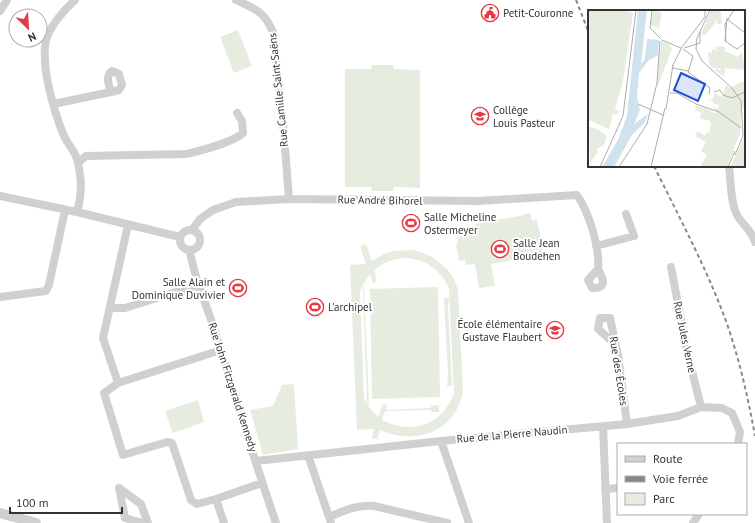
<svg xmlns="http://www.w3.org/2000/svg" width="755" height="523" font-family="'PT Sans',sans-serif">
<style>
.green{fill:#e6ecdf;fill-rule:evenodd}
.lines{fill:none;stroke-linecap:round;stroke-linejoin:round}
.minor{stroke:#d0d0d0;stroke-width:8}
.tertiary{stroke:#d0d0d0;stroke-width:10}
.rail{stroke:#888;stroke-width:2;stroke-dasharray:4 3;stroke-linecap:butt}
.labels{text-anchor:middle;stroke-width:4;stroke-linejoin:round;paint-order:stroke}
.poi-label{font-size:11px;fill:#333;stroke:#fff;text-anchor:start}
.street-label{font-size:11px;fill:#333;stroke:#fff}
.inset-road{fill:none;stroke:#adadad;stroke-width:1}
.view{fill:#1d4ed8;fill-opacity:0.15;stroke:#1d4ed8;stroke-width:2}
.inset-edge{fill:none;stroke:#333;stroke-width:2}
</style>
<rect width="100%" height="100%" fill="#fff"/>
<path class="green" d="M238,30L252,66L234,73L220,37Z
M372,65H393L394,69L420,70V188L394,187L393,191H372L371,187H345V69H371Z
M530,213L532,221L537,220L544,254L491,264L495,286L479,288L475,264L466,265L465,260L459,261L456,244L458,243L457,237L469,234L468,232L476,231L475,224L524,215V214Z
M366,244L372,261L384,254L393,251L414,250L433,257L448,270L454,279L458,290L463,391C456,432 415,446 380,430L377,439L372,438L374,429L357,430L350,265L366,264L360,246ZM404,258C425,259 441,269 449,289L454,393C443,424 414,435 384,421L382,420L385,411L431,410V412H439V405L431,406V408L386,410L387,405L383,404L378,417L367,405L369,404L364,286H362L370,274L373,283L377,281L374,270C383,263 392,259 404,258ZM362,286H363L367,404L364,398L360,292Z
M438,287L440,397L372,399L370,289Z
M444,298H449L448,308L452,386H447L448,375Z
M294,384L298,449L263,455L250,410L273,406L282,385Z
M198,400L204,422L173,433L165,411Z"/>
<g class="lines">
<path class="minor" d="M75,0C65,9 52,24 47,37C39,62 54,112 64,136C68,145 77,153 78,163
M236,0C255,9 264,11 273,32L283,122L289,199
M0,11L7,0
M53,104L111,92L119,90L122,85L119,74L112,71C105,76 109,85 111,92
M729,166C731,181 730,199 736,213C741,224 752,230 755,242
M0,196L77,212L180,237
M77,212C82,193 82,182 78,163L86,156L187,154C202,150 232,143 243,133L242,121L237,113
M180 240a10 10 0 1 1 20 0a10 10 0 1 1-20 0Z
M192,230L200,219L213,210L236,202L289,199L478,201L577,195C589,212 600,248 598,269
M596,246L634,236L626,214
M190,251C194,279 207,305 215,332C235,396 254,460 276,523
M671,267L687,351L701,407
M598,269C603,278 608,289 592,288L588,280Z
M0,297L46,291L49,285L65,210
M110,308H125L198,285
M615,344L598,329L600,318H610L618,355L627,424
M221,350L118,383L104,393L123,455L167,442L172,443L191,500L197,504L216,499L262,483
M118,383L103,338L128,225
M603,426L607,523
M441,441L469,523
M308,455L331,523
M256,461L441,441L627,424L678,416L701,407L722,408L732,413L740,432L738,444
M605,489L618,488
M216,499L224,523
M329,517C344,511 358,504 374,506L447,523
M143,523L125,518L119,488L141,504L148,523
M693,523L699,514"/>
<path class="tertiary" d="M0,513L36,523"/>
<path class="rail" d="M576,0L589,33
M654,166C679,217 706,267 726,321C739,358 748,397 755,436"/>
</g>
<defs>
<symbol id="civic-ring" viewBox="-11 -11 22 22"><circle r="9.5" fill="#fff" stroke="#e63946" stroke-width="1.5"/><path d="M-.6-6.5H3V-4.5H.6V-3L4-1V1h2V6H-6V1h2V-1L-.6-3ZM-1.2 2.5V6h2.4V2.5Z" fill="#e63946"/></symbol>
<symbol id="school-ring" viewBox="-11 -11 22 22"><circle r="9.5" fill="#fff" stroke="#e63946" stroke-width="1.5"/><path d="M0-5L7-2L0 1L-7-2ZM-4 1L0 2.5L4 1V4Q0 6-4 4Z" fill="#e63946"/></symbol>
<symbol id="stadium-ring" viewBox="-11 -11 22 22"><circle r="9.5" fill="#fff" stroke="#e63946" stroke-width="1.5"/><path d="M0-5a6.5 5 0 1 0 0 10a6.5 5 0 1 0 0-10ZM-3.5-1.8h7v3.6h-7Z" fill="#e63946"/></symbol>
</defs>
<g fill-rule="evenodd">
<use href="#civic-ring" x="480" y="3" width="20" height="20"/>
<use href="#school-ring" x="470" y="106" width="20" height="20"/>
<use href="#stadium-ring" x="401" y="213" width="20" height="20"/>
<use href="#stadium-ring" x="490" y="239" width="20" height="20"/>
<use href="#stadium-ring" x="228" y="278" width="20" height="20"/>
<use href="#stadium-ring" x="305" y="297" width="20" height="20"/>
<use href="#school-ring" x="545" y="320" width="20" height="20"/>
</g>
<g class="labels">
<g class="poi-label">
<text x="503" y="17">Petit-Couronne</text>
<text x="493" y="114">Collège<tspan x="493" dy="13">Louis Pasteur</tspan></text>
<text x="424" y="221">Salle Micheline<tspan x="424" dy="13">Ostermeyer</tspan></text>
<text x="513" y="247">Salle Jean<tspan x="513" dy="13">Boudehen</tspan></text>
<text x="225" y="286" text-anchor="end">Salle Alain et<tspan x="225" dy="13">Dominique Duvivier</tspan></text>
<text x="328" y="311">L'archipel</text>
<text x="542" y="328" text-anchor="end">École élémentaire<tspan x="542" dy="13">Gustave Flaubert</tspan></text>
</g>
<g class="street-label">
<text transform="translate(278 90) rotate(-96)" y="4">Rue Camille Saint-Saëns</text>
<text transform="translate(380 200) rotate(1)" y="4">Rue André Bihorel</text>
<text transform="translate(685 337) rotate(78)" y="4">Rue Jules Verne</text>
<text transform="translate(619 371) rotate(81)" y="4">Rue des Écoles</text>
<text transform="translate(233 387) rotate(72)" y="4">Rue John Fitzgerald Kennedy</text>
<text transform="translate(512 434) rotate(-5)" y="4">Rue de la Pierre Naudin</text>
</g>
</g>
<g transform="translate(588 10)">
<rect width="157" height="157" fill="#fff"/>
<path d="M0,0H38L45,3L35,71L27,99L31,101L30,104H25L21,119L0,110ZM65,0L74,3L71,18L62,15ZM123,0H131L134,4L131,7L133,6L134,14H129L130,9L117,25L113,24ZM73,31L81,34L84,39L69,78ZM134,36L138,38L136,41L150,47L154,42L157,60L137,58L136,67L127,60L129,58L132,61L133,58H125L121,54L120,42L124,43V39L129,41L127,37ZM153,72H157V96L153,99L152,123L139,157H112L119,145L113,141L118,132L107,126L110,121L117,126L119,122L121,123L123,114L121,110L112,109L113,102L107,100L108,96L118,98L128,104L127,99L123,96L130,99L131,96L120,89L124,90L127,83L134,87L138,75L142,78ZM1,117L9,119L19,126L16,135L9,139L10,142L2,153ZM157,120V157H142L156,129Z" fill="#e6ecdf"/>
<path d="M50,0H59L53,54L57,49L59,29L71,30L70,45L60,51L51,63L49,87L52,100L46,114L60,104L57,112L44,125L26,157H14L30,130L39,106Z" fill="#cfe2ee"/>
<path class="inset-road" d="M64,0L62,18L73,29M122,0L109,28L108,39L114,51L144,78L153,91L155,126L147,145M139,8L137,31L149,39L157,33M139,9L157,23M74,30L93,38M138,31L137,14L146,0M94,37L117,7V0M96,38L112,33V22M95,39L105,46M84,57L94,37M85,58L100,61M100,62L122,78L121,84M100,62L105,46M126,82L132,80L135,85L144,88L157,82M82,83H89L108,94L131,102L153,118M50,94L75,105M78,99L85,55M12,157L35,106L48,0M31,157L59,114L69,73L72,31M63,157L77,98M140,157L147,141"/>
<path class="view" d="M93,63L117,74L110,91L86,80Z"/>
<rect width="157" height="157" class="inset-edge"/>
</g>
<rect x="617" y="443" width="130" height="72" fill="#ffffff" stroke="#adadad"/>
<rect x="625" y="456" width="20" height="6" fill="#d0d0d0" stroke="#adadad"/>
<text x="653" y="463" font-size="12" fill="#333333">Route</text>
<rect x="625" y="476" width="20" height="6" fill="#888888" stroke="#adadad"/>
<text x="653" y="483" font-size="12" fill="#333333">Voie ferrée</text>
<rect x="625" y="493" width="20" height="12" fill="#e6ecdf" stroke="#adadad"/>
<text x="653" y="503" font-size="12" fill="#333333">Parc</text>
<g transform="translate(28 28) rotate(155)"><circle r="19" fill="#ffffff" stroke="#adadad"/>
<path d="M0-3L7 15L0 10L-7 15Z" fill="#e63946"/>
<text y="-6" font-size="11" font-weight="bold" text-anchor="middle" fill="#333333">N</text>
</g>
<path d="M10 507v6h112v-6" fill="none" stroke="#333333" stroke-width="2"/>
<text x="16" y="507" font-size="12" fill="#333333" stroke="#ffffff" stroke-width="3" paint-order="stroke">100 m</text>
</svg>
